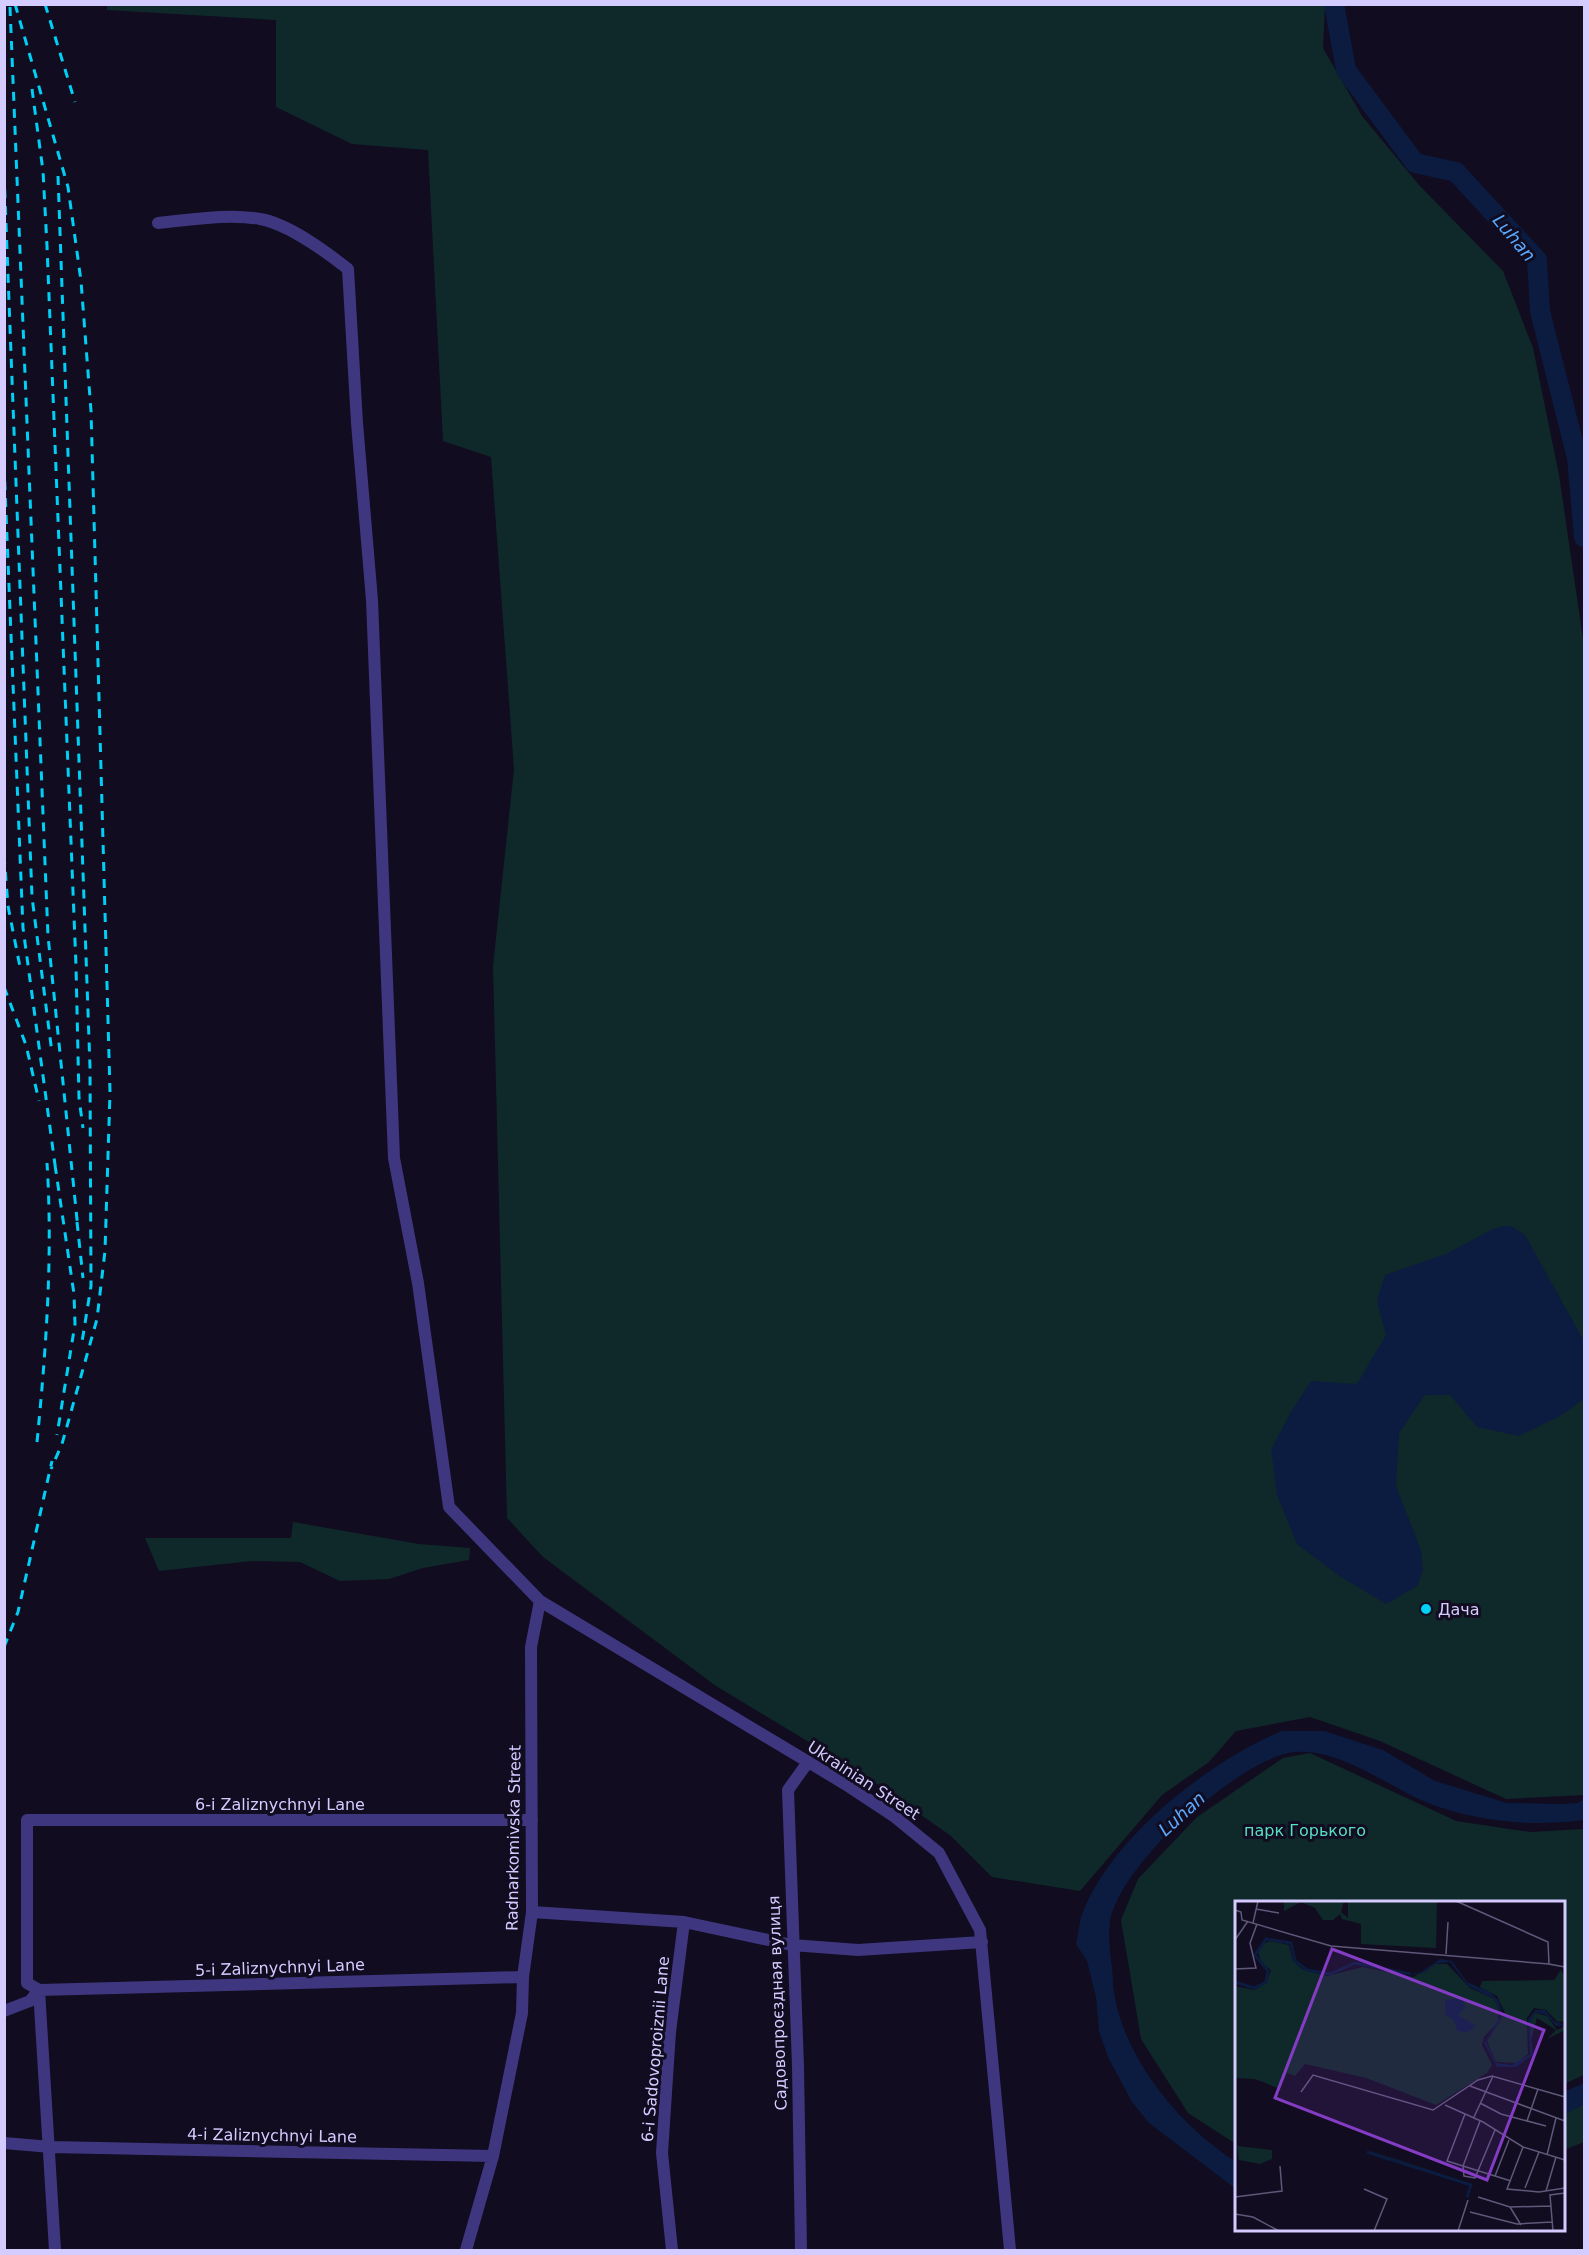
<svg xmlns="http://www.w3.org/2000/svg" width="1589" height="2255" font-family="'DejaVu Sans',sans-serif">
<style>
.green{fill:#0f292a}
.water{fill:#0b1c40}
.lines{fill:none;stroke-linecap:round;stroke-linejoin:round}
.river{stroke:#0b1c40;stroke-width:20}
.minor{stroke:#3e377f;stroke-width:12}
.rail{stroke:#00d0f6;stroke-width:3;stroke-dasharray:9 8;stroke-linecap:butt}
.poi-dot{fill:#00d0f6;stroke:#110c20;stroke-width:2}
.labels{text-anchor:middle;stroke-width:6;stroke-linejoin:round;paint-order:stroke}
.poi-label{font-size:16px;fill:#d4cbff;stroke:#110c20;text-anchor:start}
.street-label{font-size:16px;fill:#d4cbff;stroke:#110c20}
.park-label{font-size:16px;fill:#57dfc4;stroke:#110c20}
.water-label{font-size:18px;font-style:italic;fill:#59a9ff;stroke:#110c20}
.inset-river{fill:none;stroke:#0b1c40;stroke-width:3}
.inset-road{fill:none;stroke:#5f5879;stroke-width:1.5}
.view{fill:#843cc5;fill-opacity:0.15;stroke:#843cc5;stroke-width:3}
.inset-edge{fill:none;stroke:#d4cbff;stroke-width:3}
</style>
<rect width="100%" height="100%" fill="#110c20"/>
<path class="green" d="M107,5H1325L1323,48L1362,116L1419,185L1503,271L1533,348L1559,475L1584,646V1795L1506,1799L1380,1741L1310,1717L1236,1731L1209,1762L1162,1795L1080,1891L992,1877L951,1836L867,1777L716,1686L543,1557L507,1518L493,966L514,769L491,457L443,441L428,150L352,144L276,107V20L107,10Z
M293,1522L419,1544L470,1548L469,1560L423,1568L389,1579L340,1581L300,1562L252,1561L159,1571L145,1538H291Z
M1310,1753L1456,1821L1530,1832L1584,1829V2075L1564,2084V1902H1236V2144L1188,2113L1141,2039L1121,1920L1138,1879L1197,1817L1283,1758Z
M1584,2104V2142L1564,2150V2113Z"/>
<path class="water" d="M1505,1226L1513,1227L1525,1235L1584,1341V1399L1560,1416L1519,1436L1477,1427L1450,1395H1425L1399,1433L1396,1486L1421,1550L1423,1570L1417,1586L1386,1604L1338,1575L1297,1544L1277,1495L1271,1450L1292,1410L1311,1381L1357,1384L1386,1335L1377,1301L1385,1275L1446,1254L1493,1229Z
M1282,1731H1324L1383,1750L1435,1781L1507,1803L1559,1804L1578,1803L1584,1799V1820C1532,1827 1478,1822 1428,1803C1386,1786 1329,1739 1281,1755C1252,1765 1228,1784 1204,1802C1173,1824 1116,1883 1110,1922C1108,1936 1110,1953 1112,1967C1113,1979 1113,1991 1116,2003C1130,2066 1183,2128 1236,2162V2189L1149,2123L1132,2102L1108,2057L1099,2031L1096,1997L1087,1961L1076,1944C1078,1936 1079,1926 1081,1917C1108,1840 1209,1761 1282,1731Z
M1584,2083V2105L1564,2114V2092Z"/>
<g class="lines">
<path class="river" d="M1334,4L1346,70L1415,163L1456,172L1537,260L1540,311L1577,458L1584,537"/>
<path class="minor" d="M158,223C191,220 227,213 260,219C289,224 325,251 348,269L357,423L372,600L394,1158L418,1283L449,1507L540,1601L845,1784L895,1817L939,1853L980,1930L1010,2250
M532,1912L684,1922L792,1945L858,1950L982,1942
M4,2011L30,2001L39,1990L523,1977
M4,2143L51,2147L493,2156
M55,2250L39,1990L27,1983V1820H532
M466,2250L493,2156L522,2013L523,1977L532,1912L531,1647L540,1601
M672,2250L662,2153L670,2032L684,1922
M801,2250L798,2066L788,1790L808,1762"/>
<path class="rail" d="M15,4L68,187L81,281L91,411L110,1092L105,1251L97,1319L62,1444L51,1469
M45,4L75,102
M10,7L48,936L78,1229
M32,89L43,171L47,246L76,966L79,1098L83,1128
M4,172L32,897L52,1053
M58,176L90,1067L91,1286L82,1342
M4,464L23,928L56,1172
M4,855L8,906L20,967
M4,987L26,1045L39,1101
M55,1165L74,1294L75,1324L57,1435
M77,1222L83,1278
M37,1442C46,1350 53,1256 47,1163
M4,1647L18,1612L52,1461"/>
</g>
<circle class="poi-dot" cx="1426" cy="1609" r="6"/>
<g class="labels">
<g class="poi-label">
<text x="1438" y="1615">Дача</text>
</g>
<g class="street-label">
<text transform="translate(864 1780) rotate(33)" y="6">Ukrainian Street</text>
<text x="280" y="1810">6-i Zaliznychnyi Lane</text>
<text transform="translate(513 1838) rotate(-89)" y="6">Radnarkomivska Street</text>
<text transform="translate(280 1967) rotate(-2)" y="6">5-i Zaliznychnyi Lane</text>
<text transform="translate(777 2003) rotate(-92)" y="6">Садовопроєздная вулиця</text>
<text transform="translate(655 2049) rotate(-85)" y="6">6-i Sadovoproiznii Lane</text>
<text transform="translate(272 2135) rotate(1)" y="6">4-i Zaliznychnyi Lane</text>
</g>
<g class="park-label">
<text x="1305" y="1836">парк Горького</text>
</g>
<g class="water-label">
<text transform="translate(1514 238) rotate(50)" y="6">Luhan</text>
<text transform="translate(1182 1814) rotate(-42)" y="6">Luhan</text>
</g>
</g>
<g transform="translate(1235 1901)">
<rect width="330" height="330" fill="#110c20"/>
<path d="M49,0H109L106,11L113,17V0H202L201,47L126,43V23L107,18L105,13L98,19H88L80,7L66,1L49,10ZM35,40L54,44L58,60L67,68L92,75L128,66L178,76L201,63H212L235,87L259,98L264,107L263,121L249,136L247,144L257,164L252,172L201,204L131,177L70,163L60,175L52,172L45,188L20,178L0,177V85L19,89L31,82L36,69L26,62L23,50L26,44ZM326,69L330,76V120L323,121L311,109L299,107L292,117L293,153L282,162L261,161L252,140L270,112L262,95L245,86L247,80L319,79ZM300,112L312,115L322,129L330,125V129L312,138L321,129L302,117L296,139L295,120ZM2,245L37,249V258L25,263L4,259ZM128,247L236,283L235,290L234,284Z" fill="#0f292a"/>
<path d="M205,58L217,60L232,81L255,91L264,100L268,115L251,140L261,162L277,164L295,153L293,119L300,109H310L319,120L330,124L321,125L310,113L300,112L295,121L298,154L281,166H262L249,142L266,114L259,98L233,85L215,61L200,63L189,72L172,74L186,71ZM228,97L230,106L223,114L241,125L232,131L222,130L219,119L210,113V99Z" fill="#0b1c40"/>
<path class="inset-river" d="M0,81L19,87L31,81L33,70L20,54L31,38L56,42L60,60L72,69L95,73L120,62L176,73M132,251L236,284L232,296"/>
<path class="inset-road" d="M221,0L313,41L314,63L330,66M21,8L44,12M0,9L6,11L7,19L96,45L314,63M18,22L23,0M0,39L13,20M211,53L213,21M0,68L21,67L15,42L22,23M235,185L330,220M66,191L78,174L198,209L243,179L257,175L330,196M245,202L266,213L311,225M210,204L248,221L288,246L330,259M230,213L212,260L276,280M239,216L258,175M245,220L228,265L229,275L240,277L260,229M292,220L303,188M288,246L272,288L304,291L330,287M312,254L321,217M260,275L274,239M290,287L304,251M129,288L152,298L139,330M311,290L321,256M0,296L47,290L45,265M243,296L275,306L316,305M275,306L286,324M235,311L282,323L317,321M0,313L18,316L44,330M223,330L233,299M318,330L315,294L330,292"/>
<path class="view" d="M97,48L309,129L252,279L40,197Z"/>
<rect width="330" height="330" class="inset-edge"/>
</g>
<rect width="1589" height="2255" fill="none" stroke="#d4cbff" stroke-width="12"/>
</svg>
